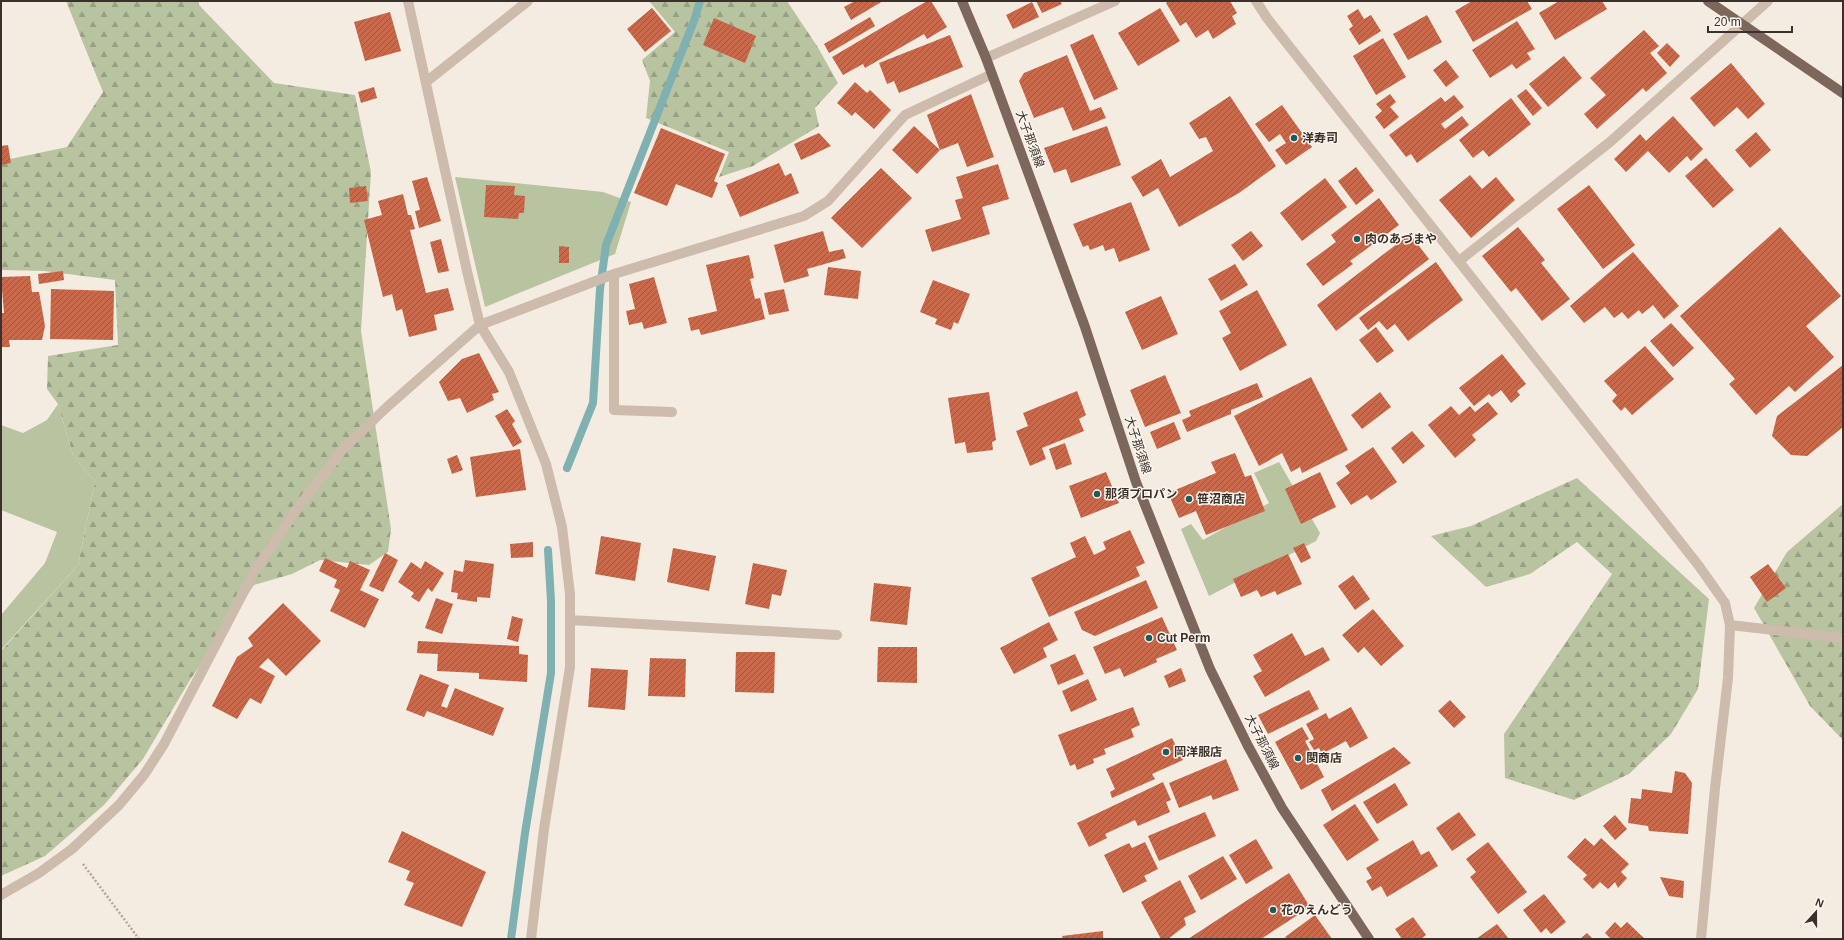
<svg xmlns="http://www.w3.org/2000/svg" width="1844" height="940" font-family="Arial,'Noto Sans JP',sans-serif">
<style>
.grass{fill:#b8c4a0}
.forest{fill:url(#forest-firs)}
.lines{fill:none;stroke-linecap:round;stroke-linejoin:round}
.stream{stroke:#7fb0b2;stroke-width:8}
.building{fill:url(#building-hatch)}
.path{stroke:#b9a596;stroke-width:2.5;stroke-dasharray:2 2;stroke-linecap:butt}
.minor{stroke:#cdbbac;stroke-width:10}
.major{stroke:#7d675c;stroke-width:10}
.poi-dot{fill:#1f5a5e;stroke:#fbf5ee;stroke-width:1.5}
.labels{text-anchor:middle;stroke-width:3;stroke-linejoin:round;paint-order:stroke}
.poi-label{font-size:12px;font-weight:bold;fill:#3b302b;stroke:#fbf5ee;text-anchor:start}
.street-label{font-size:12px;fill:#3b302b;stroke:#fbf5ee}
</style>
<defs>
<pattern id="forest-firs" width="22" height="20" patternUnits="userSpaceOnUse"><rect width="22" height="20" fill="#b8c4a0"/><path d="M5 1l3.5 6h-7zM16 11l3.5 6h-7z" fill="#97a083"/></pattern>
<pattern id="building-hatch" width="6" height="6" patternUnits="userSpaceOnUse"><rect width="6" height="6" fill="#c8694b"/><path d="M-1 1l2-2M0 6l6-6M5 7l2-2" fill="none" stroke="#a4573f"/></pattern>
</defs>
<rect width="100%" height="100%" fill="#f4ebe1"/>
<path class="grass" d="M455,177L603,192L631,202L615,254L485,307Z
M58,404L73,455L95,482L78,565L1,650V615L45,563L57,532L1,510V425L23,433L47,420Z
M1279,462L1320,533L1316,541L1209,596L1181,529L1191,524L1203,540L1269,503L1254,473Z"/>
<path class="forest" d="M66,1H199V5L274,83L355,95L371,172L361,331L391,529L388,552L369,565L320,560L292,574L254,585L190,680L143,759L104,805L45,856L1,876V651L78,565L95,482L73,455L58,404L47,389L48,356L118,345L115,280L44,271L1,270V161L67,147L103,92Z
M649,1H787L817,46L838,83L815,108L819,126L753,166L719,177L729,152L646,118L650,81L642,60L675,32Z
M1577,478L1709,599L1698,689L1671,734L1629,774L1574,800L1505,778L1504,734L1612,574L1577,542L1530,574L1486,587L1431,536L1471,526Z
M1843,504V740L1810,706L1754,608L1787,552Z"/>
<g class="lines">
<path class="stream" d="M567,468L593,403L600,289L606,245L695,18L700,1
M511,939L525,833L551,673V601L548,550"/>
</g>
<path class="building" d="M855,1H883L851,20L844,7Z
M927,1H931L947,27L927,39L924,34L865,68L863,64L843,75L832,57Z
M1036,1H1060L1062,4L1042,13Z
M1169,1H1230L1237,13L1232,16L1236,24L1213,39L1208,30L1196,38L1186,22L1180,26L1166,3Z
M1472,1H1527L1532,9L1473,42L1455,11Z
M1559,1H1602L1607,9L1555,40L1539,13Z
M1032,2L1039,17L1013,29L1006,15Z
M652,8L671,31L645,52L627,29Z
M1160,8L1180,41L1138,66L1118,33Z
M1358,9L1364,19L1371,15L1381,31L1359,45L1349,29L1353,26L1347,16Z
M390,12L401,51L365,61L354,22Z
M1427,15L1442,42L1408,60L1393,34Z
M870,17L875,26L829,53L824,44Z
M714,18L756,36L745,63L703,45Z
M1517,21L1535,49L1527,53L1531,59L1516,69L1512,64L1490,78L1472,50Z
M1644,30L1659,46L1650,53L1667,73L1646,92L1643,88L1597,129L1584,114L1606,95L1590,78Z
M1093,34L1118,89L1094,100L1070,45Z
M950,35L963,67L899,93L894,81L887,84L879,63Z
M1383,38L1406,77L1376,95L1353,56Z
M1667,43L1680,56L1670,67L1657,53Z
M1067,55L1090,111L1101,107L1106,118L1073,131L1063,107L1034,118L1019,81L1024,73Z
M1564,56L1582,78L1548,107L1529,84Z
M1446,60L1459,77L1446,87L1433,70Z
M1731,63L1765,104L1748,119L1737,107L1714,127L1690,98Z
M855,82L867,93L870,90L891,110L874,129L855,112L852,116L837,103Z
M374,87L377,98L361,103L358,92Z
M1526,89L1542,108L1533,116L1517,96Z
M971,94L994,157L967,167L958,143L940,150L917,174L892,150L914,126L940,150L927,115Z
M1390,94L1396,102L1390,107L1399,117L1384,129L1375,117L1382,111L1376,104Z
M1454,95L1464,107L1441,124L1445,129L1462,116L1469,125L1417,163L1411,154L1406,157L1389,135L1441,97L1445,102Z
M1230,96L1276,166L1239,193L1179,227L1158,188L1143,197L1131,177L1161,159L1170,177L1213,151L1206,137L1199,139L1189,123Z
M1511,98L1531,124L1489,157L1483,150L1473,158L1459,140Z
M1282,105L1312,147L1286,165L1275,150L1286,143L1280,134L1269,142L1255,124Z
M1673,116L1703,149L1691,161L1687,156L1669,173L1648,151L1626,172L1614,159L1640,134L1646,141Z
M1107,126L1121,165L1071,183L1066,169L1054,173L1044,148Z
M661,128L725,154L714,181L718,183L712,198L676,184L667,206L634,193Z
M1756,132L1771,150L1750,168L1735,150Z
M819,133L831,146L801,160L794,144Z
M8,145L11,163L1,165V146Z
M1706,158L1734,190L1713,208L1685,176Z
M779,163L785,176L791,173L799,193L740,217L726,185Z
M998,164L1009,199L982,207L990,234L932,252L925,230L961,219L955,200L963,198L956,177Z
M1356,167L1374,191L1356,205L1338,181Z
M881,168L912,198L862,248L831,218Z
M1470,175L1482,189L1496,177L1515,200L1471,238L1439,200Z
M427,177L441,221L419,228L415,211L420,210L412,181Z
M1325,178L1347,207L1302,241L1280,213Z
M486,185L515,186L514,195L525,196L524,213H519L518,219L484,217Z
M1589,185L1635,245L1603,269L1557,209Z
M366,186L368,201L350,203L349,188Z
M403,194L408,215H411L415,229L410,230L426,293L448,288L454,310L434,315L437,330L409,337L402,309L396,311L392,294L383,297L364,220L382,215L378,201Z
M1379,198L1399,225L1350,261L1353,264L1323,286L1306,264L1336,242L1331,235Z
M1131,202L1150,250L1119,262L1114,248L1105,251L1103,245L1090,250L1088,245L1083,247L1073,224Z
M1518,227L1545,260L1541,263L1570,299L1542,321L1516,288L1511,292L1482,256Z
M1780,227L1841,296L1806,326L1834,357L1795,392L1789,386L1756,415L1729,384L1735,379L1680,316Z
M823,231L829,252L843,249L846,258L807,269L809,276L784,283L774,245Z
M1251,231L1263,246L1243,261L1231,245Z
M1410,234L1429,259L1336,331L1317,305Z
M441,239L449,271L438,273L430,242Z
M559,246L569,247V263H559Z
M1633,252L1679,306L1664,319L1653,305L1642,314L1639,310L1628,319L1622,312L1614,318L1605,307L1584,323L1570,306Z
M749,255L754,278L750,279L755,299L760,298L765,319L701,335L699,329L691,331L688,318L717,311L706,265Z
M1436,262L1463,300L1408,341L1395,324L1387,330L1379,321L1368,330L1359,318Z
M1235,264L1248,285L1221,301L1208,279Z
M828,267L861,271L858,299L824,295Z
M63,271L64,280L39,284L38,274Z
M30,276L32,292H39L45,326L42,340H9L10,347H1V313H4L1,277Z
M654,277L667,323L644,329L642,322L629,325L626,311L635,309L629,284Z
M933,280L970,294L958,324L954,322L951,330L935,324L937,319L920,312Z
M51,289L114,291L113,340L50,339Z
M784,289L789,311L769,315L764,293Z
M1257,290L1287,345L1240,371L1222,338L1231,333L1219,311Z
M1161,296L1178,334L1142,350L1125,312Z
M1671,323L1694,348L1673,367L1650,341Z
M1376,327L1394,351L1377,363L1359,340Z
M1645,346L1674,379L1632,415L1625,407L1621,411L1612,401L1617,395L1604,381Z
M479,353L499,392L492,394L494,400L467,413L460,398L448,401L439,382L462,359Z
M1502,354L1526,384L1517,391L1520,395L1511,403L1501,390L1492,397L1489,394L1474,406L1459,388Z
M1843,365V427L1807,456L1791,455L1772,436L1777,416Z
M1165,375L1181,413L1145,427L1130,390Z
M1311,377L1348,450L1302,473L1300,467L1291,472L1282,453L1259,466L1234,416Z
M1257,383L1263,397L1231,410V414L1187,432L1182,420L1191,416L1189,411Z
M1077,391L1086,415L1079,419L1084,431L1042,448L1046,459L1030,466L1016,431L1028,426L1023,413Z
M989,392L996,440L992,442L993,450L967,453L965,442L955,444L948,398Z
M1380,392L1391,407L1362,429L1351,415Z
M1488,402L1498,414L1472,435L1476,440L1455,458L1428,425L1451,406L1459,415L1470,406L1475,412Z
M507,409L515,421L512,424L522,442L513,447L495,416Z
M1174,422L1181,439L1157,449L1150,432Z
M1412,431L1425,446L1403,464L1391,448Z
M1065,443L1072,464L1056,470L1049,449Z
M1373,447L1397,482L1371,500L1367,495L1351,505L1336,483L1350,473L1345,466Z
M520,449L526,490L476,497L470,457Z
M1235,453L1245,477L1251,475L1265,511L1206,535L1196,511L1179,518L1168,493L1216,473L1211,462Z
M457,455L463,470L452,474L447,459Z
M1106,472L1119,503L1081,518L1069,486Z
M1320,472L1336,507L1301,524L1285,489Z
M1130,530L1145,563L1136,567L1140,576L1049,617L1031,578L1076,557L1070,543L1085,536L1094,555L1106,549L1103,542Z
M601,536L641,543L635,581L595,574Z
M533,542V557L511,558L510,544Z
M1304,543L1311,558L1301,563L1293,548Z
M673,548L716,556L709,591L667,582Z
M385,553L398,560L383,592L369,586Z
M1288,554L1302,584L1277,595L1275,591L1261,597L1257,590L1241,597L1233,579Z
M325,558L347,568L350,561L370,570L360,590L379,599L365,628L330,611L340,590L334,587L337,580L319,571Z
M465,560L494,564L490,598L477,597V602L457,599L458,593L451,592L454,570L463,572Z
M425,561L444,573L432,592L428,588L419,602L411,597L414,593L398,582L411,562L421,569Z
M753,563L787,570L781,596L772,594L769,609L745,604Z
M1768,564L1786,588L1767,602L1750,577Z
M1353,575L1370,599L1355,610L1338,586Z
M1146,580L1158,608L1095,636L1082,630L1074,612Z
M874,583L911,587L907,625L870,621Z
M436,598L453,604L442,634L425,628Z
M283,603L321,641L286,676L268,658L259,667L275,676L261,704L250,698L237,719L212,706L237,657L253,646L248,638Z
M1373,609L1404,646L1381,666L1364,647L1358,653L1342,635Z
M512,616L523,619L518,642L507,639Z
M1162,617L1177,650L1156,659L1157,662L1124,677L1120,668L1105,674L1093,647Z
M1049,622L1058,640L1043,648L1047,657L1014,674L1000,648Z
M1292,633L1305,656L1323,647L1330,660L1265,697L1253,676L1262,671L1253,655Z
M418,641L519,646V654L528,655L527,682L479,679V673L437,671L438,654L417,653Z
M878,647H917V683L877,682Z
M736,652H775L774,693L735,692Z
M1075,654L1084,674L1058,685L1050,665Z
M650,658L686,659L685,697L648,696Z
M591,668L628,670L625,710L588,707Z
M1181,668L1186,681L1169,688L1164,676Z
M420,674L449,685L441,706L447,708L455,688L504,708L493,736L427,711L424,717L406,710Z
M1088,679L1097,700L1071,712L1062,691Z
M1309,690L1319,709L1268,734L1258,715Z
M1450,700L1466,717L1454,728L1438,711Z
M1133,707L1140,725L1131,729L1134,737L1104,749L1106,754L1093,759L1094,763L1077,770L1075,764L1070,766L1058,735Z
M1351,707L1368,738L1350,748L1346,741L1322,754L1319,748L1314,750L1309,742L1314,739L1306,724L1326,713L1329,719Z
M1302,727L1309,739L1305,741L1324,777L1301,790L1275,742Z
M1172,738L1183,760L1152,774L1155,779L1112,798L1110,792L1115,789L1106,769Z
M1394,747L1411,763L1332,811L1321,790Z
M1226,759L1239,790L1213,800L1211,795L1179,808L1169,783Z
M1675,771L1685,773L1692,783L1688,834L1649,831L1648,826L1628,823L1631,798L1641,799L1642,789L1672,793Z
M1163,782L1171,800L1166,802L1170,812L1138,826L1135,820L1105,834L1107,838L1089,847L1077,823Z
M1395,783L1408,805L1377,824L1363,802Z
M1355,804L1379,840L1347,861L1323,825Z
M1205,812L1216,836L1159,861L1148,836Z
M1459,812L1476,835L1452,851L1436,828Z
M1615,815L1627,829L1615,840L1603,826Z
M402,831L486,872L462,927L404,905L414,883L406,880L410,871L388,862Z
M1585,838L1594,846L1601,838L1629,864L1621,872L1627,878L1618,888L1615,882L1608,889L1600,882L1593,889L1583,879L1587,875L1567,857Z
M1256,839L1273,868L1246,884L1229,855Z
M1413,840L1421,855L1429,851L1438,866L1387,897L1381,886L1372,891L1366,881L1372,878L1366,868Z
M1145,842L1158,869L1144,876L1147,881L1123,893L1104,855L1129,843L1132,848Z
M1488,842L1527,892L1498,914L1470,877L1476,872L1466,859Z
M1223,856L1237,879L1201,900L1188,876Z
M1289,873L1310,907L1261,939H1188Z
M1660,877L1684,881L1683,898L1669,896Z
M1180,880L1196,912L1184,918L1186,925L1168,939H1161L1141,902Z
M1544,894L1566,922L1551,934L1546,928L1541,933L1523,910Z
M1315,915L1332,939H1287L1285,937Z
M1413,917L1426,935L1421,939H1402L1395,929Z
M1615,922L1621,928L1627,922L1645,939H1611L1605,933Z
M1497,924L1509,939H1476Z
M1103,931V939H1063L1062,936Z
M1587,933L1593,939H1580Z"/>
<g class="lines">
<path class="path" d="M83,864L139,939"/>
<path class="minor" d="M408,1L467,271L480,325L509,372L546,464L562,527L570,594V667L544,829L531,939
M1256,1L1267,18L1699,566L1725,603L1730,625L1728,678L1715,788L1701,939
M986,58L1115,1
M426,82L528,1
M1459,261L1610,142L1768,1
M614,274V410L672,412
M570,620L837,635
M1730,625L1843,638
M1,895L39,873L72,849L119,805L144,775L164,744L253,574L296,510L343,449L387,407L480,325L614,274L804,216L828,201L905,115L992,74"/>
<path class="major" d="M962,1L986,58L1085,327L1136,482L1210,669L1248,746L1282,808L1369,939
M1708,1L1843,93"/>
</g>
<g class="poi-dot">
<circle cx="1294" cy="138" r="4"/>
<circle cx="1357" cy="239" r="4"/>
<circle cx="1097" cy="494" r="4"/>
<circle cx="1189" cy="499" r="4"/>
<circle cx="1149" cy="638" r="4"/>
<circle cx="1166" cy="752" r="4"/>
<circle cx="1298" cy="758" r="4"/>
<circle cx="1273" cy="910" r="4"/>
</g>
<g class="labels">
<g class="poi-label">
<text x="1302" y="142">洋寿司</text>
<text x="1365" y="243">肉のあづまや</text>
<text x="1105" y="498">那須プロパン</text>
<text x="1197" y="503">笹沼商店</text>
<text x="1157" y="642">Cut Perm</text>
<text x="1174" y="756">岡洋服店</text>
<text x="1306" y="762">関商店</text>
<text x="1281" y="914">花のえんどう</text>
</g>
<g class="street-label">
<text transform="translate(1030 139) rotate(70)" y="4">大子那須線</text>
<text transform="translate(1138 445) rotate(72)" y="4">大子那須線</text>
<text transform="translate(1262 742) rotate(63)" y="4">大子那須線</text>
</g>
</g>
<rect width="1844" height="940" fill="none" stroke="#3b302b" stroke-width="4"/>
<g transform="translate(1816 912) rotate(21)" stroke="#fbf5ee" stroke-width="3" paint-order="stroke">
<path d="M0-3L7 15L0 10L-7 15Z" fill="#3b302b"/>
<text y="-6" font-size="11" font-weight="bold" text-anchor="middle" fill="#3b302b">N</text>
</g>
<path d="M1708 26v6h84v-6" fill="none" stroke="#3b302b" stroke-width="2"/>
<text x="1714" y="26" font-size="12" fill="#3b302b" stroke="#fbf5ee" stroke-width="3" paint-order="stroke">20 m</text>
</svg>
